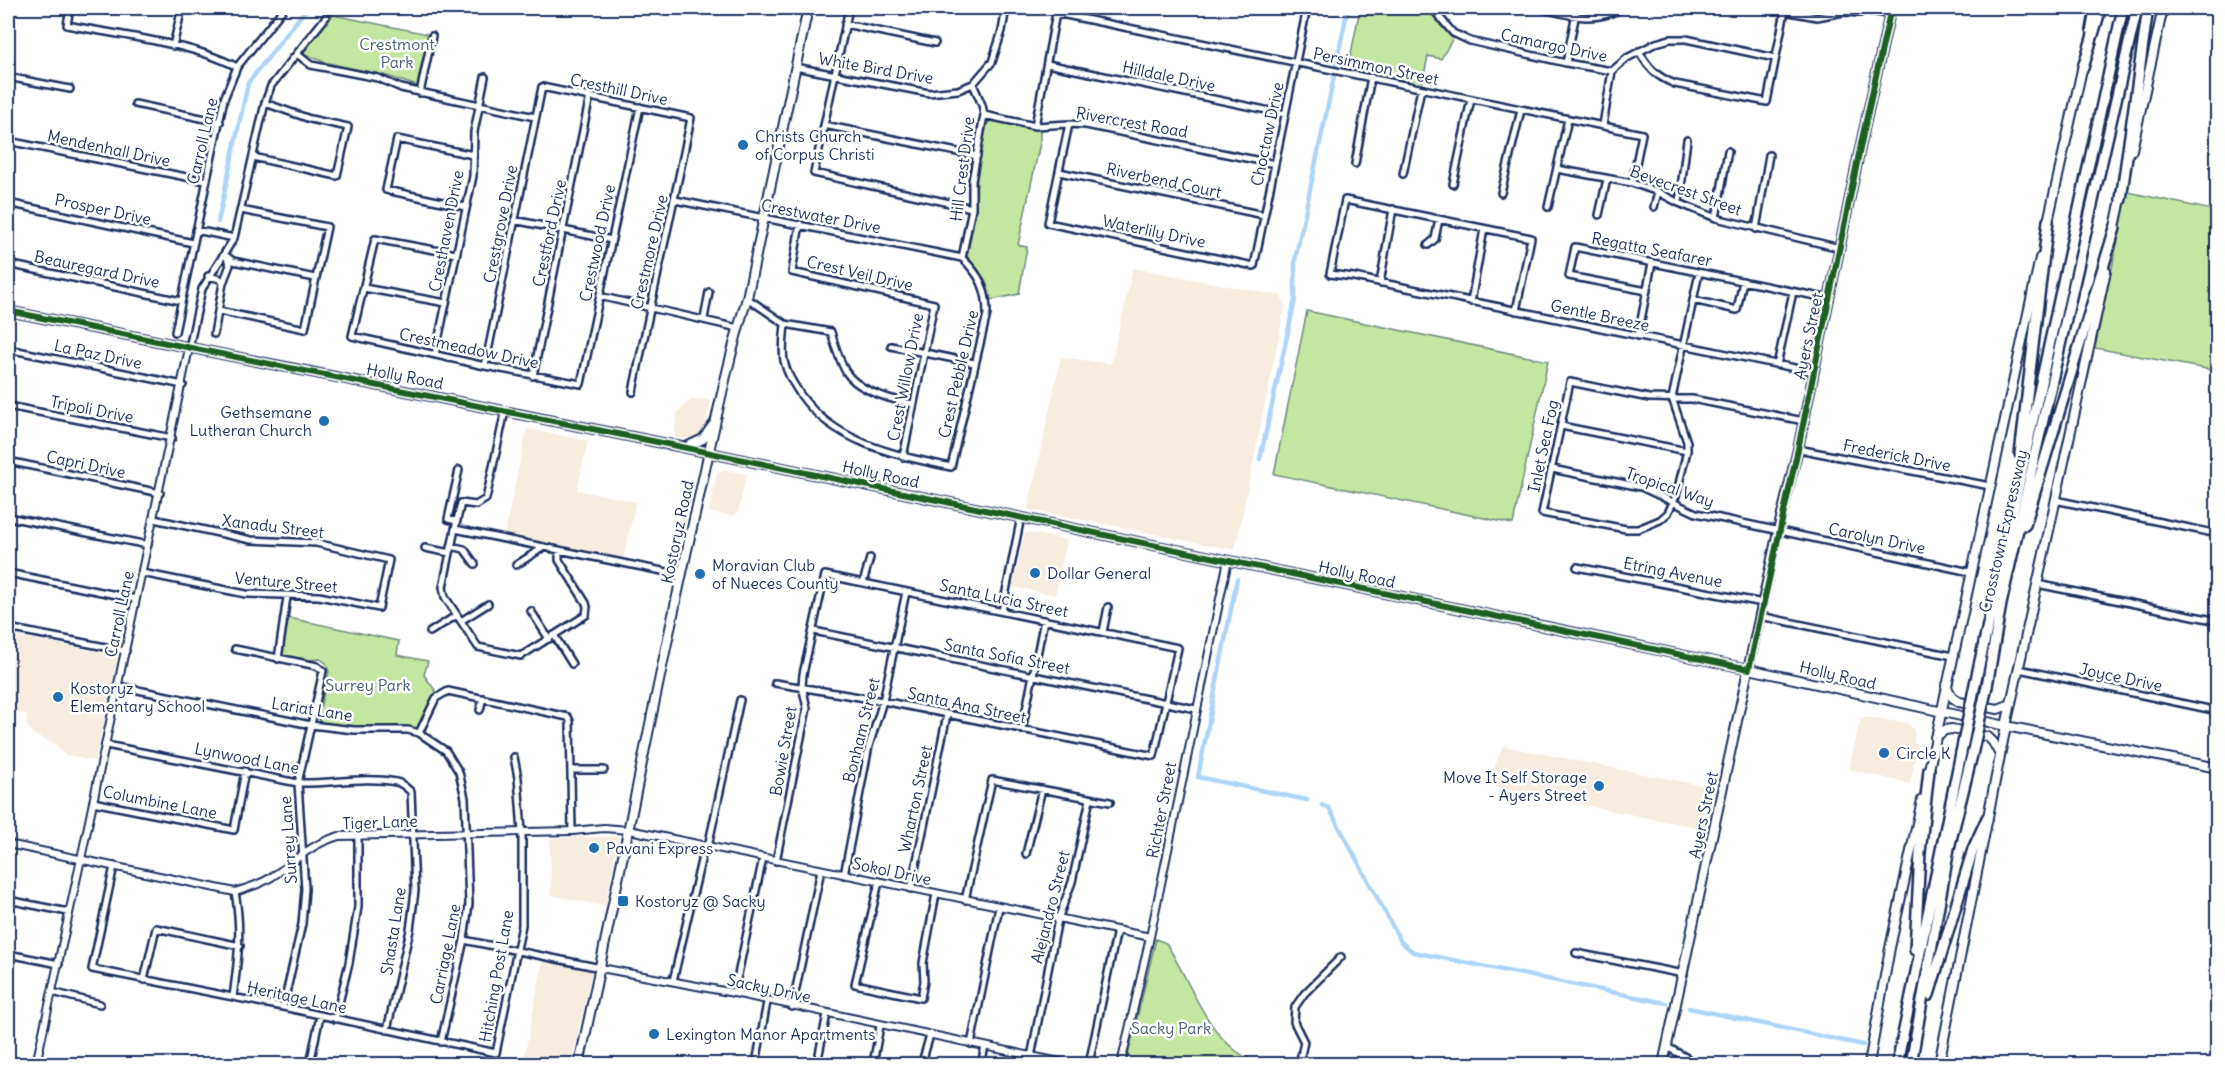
<svg xmlns="http://www.w3.org/2000/svg" width="2225" height="1072" font-family="Delius,sans-serif">
<style>
.built{fill:#f6ecdf}
.green{fill:#c3e6a0;stroke:#6f8a7f;stroke-width:1.5}
.lines{fill:none;stroke-linecap:round;stroke-linejoin:round}
.canal{stroke:#add5f8;stroke-width:4.5}
.minor-casing{stroke:#1b2f5e;stroke-width:10}
.tertiary-casing{stroke:#1b2f5e;stroke-width:10}
.secondary-casing{stroke:#1b2f5e;stroke-width:12}
.motorway-casing{stroke:#1b2f5e;stroke-width:14}
.minor{stroke:#fff;stroke-width:5}
.tertiary{stroke:#fff;stroke-width:6}
.secondary{stroke:#fff;stroke-width:8}
.motorway{stroke:#fff;stroke-width:9}
.motorway-bridge-casing{stroke:#1b2f5e;stroke-width:14;stroke-linecap:butt}
.motorway-bridge{stroke:#fff;stroke-width:9}
.cycleway-casing{stroke:#fff;stroke-width:10}
.cycleway{stroke:#1b5e20;stroke-width:6}
.poi-dot{fill:#1f6fb2;stroke:#fff;stroke-width:2}
.labels{text-anchor:middle;stroke-width:5;stroke-linejoin:round;paint-order:stroke}
.park-label{font-size:16px;fill:#455d6e;stroke:#fff}
.street-label{font-size:16px;fill:#1b2f5e;stroke:#fff}
.poi-label{font-size:16px;fill:#1b2f5e;stroke:#fff;text-anchor:start}
</style>
<rect width="100%" height="100%" fill="#fff"/>
<filter id="ink" filterUnits="userSpaceOnUse"><feTurbulence type="fractalNoise" baseFrequency=".0167" numOctaves="2"/><feDisplacementMap in="SourceGraphic" scale="12" xChannelSelector="R" yChannelSelector="G"/><feConvolveMatrix kernelMatrix="1 2 1 2 8 2 1 2 1" color-interpolation-filters="sRGB"/></filter>
<g filter="url(#ink)">
<path class="built" d="M1133,268L1281,296L1285,306L1235,550L1028,509L1061,357L1111,364Z
M693,399L711,400L705,429L701,435L695,438H676L674,431L678,411Z
M527,429L588,441L577,490L636,502L623,560L504,535Z
M723,470L747,474L738,512L733,516L709,512L717,474Z
M1025,532L1067,540L1055,595L1013,587Z
M17,636L118,656L95,761L65,755L56,745L33,734L27,725V715L8,710V684Z
M1861,717L1907,723L1913,729L1915,736L1913,743L1918,744L1910,784L1849,769Z
M1503,746L1708,787L1700,828L1497,788L1498,784L1489,782Z
M617,836L619,838L605,906L551,895L550,838Z
M543,961L592,971L571,1064H523Z"/>
<path class="green" d="M1360,8H1428L1441,26L1453,38L1441,59L1428,56L1422,85L1348,69Z
M333,15L428,34L417,86L387,76L324,62L303,53Z
M990,121L1040,129V143L1018,245L1027,247L1019,294L991,300L985,279L967,257L976,209L977,175L986,126Z
M2128,192L2217,211V371L2095,348Z
M1307,311L1548,361L1513,524L1274,474Z
M289,618L399,641L397,655L428,661L424,675L437,693L433,697L417,728L343,726L320,722L318,716L329,672L326,663L320,659L307,660L283,655L281,653Z
M1156,939L1166,943C1194,987 1207,1043 1259,1064H1126Z"/>
<g class="lines">
<path class="canal" d="M1336,65L1348,8
M218,222L248,83L307,8
M1260,459L1295,300V260L1334,77
M1237,579L1198,777L1307,800
M1322,805L1329,808L1401,942L1413,952L1666,1003
M1689,1008L1863,1045"/>
<defs>
<path id="minor" d="M70,8L67,25C118,35 192,43 237,67
M849,8L814,173L972,208
M1432,8L1453,33L1470,41L1566,63L1612,71
M1539,8C1569,15 1593,24 1622,8
M1767,8L1817,17L1844,12L1860,13L1863,10L1890,14
M1844,12L1848,8H1858
M845,24L935,43
M173,46L182,8
M1639,51C1648,68 1657,77 1675,84L1767,102L1785,11
M297,54L311,65L378,78L401,88L535,117
M1566,63L1577,8
M1047,64L1285,114
M795,67L929,93L958,90L973,84L992,62L1002,31L1006,8
M8,77L70,89
M420,93L432,36
M135,104L220,122
M984,115L1035,126L1069,124L1086,125L1275,164
M1069,124L1048,223L1254,266L1307,8
M824,125L977,156
M1603,125L1612,71L1627,58L1656,43L1670,39H1686L1775,58
M1035,126L1056,13L1642,134L1632,183
M8,141L206,181
M253,157L337,176L348,127L310,119L265,103
M1355,164L1371,77
M1557,169L1632,183L1658,192L1679,203L1716,218L1840,248
M1059,172L1264,215
M1403,174L1421,89
M1453,184L1471,99
M1501,193L1521,110
M675,200L962,258
M8,203L193,243
M1679,203L1687,140
M466,207L386,190L397,139L473,155
M1548,207L1568,119
M1654,207L1658,192
M1599,215L1607,179
M1716,218L1728,151
M514,220L612,240
M800,224L792,272L934,304L903,457
M1756,229L1769,155
M196,230L234,238
M1428,245L1435,239L1439,219
M456,254L375,239L352,336L485,366L581,384L640,107
M225,255L233,261L315,278
M962,258L972,208V181L984,115L982,105L973,84
M8,264L181,301
M1699,273L1672,398L1687,442V451L1676,496L1668,513L1660,520L1638,529H1626L1542,513L1570,382L1649,398L1692,399L1804,421
M208,276L220,279L223,283L214,334
M223,283L230,265L226,256
M1380,283L1393,209
M364,288L446,303
M1647,291L1569,276L1575,247L1830,299
M599,296L738,328
M747,298L785,324L831,332C835,346 839,360 846,372C858,391 893,400 913,404
M1693,300L1737,310L1743,281
M1471,302L1484,229
M219,311L305,329L327,227L241,210
M1516,311L1531,238L1345,200L1330,274L1354,277L1814,372
M704,319L709,292
M785,324C784,336 782,350 784,361C787,374 793,383 800,394C834,443 896,455 951,467L987,314C987,289 980,275 962,258
M175,332L224,99L237,67L284,8
M1638,336L1652,263
M891,346L974,363
M189,348L202,289L234,238L265,103L271,86L326,17
M8,349L183,385
M435,355L473,176L474,132L485,77
M1777,365L1793,292
M485,366L542,87L691,118C673,209 651,300 633,392
M533,376L590,96
M8,406L172,438
M505,411L486,499L476,505L461,503L455,529L682,575
M1561,426L1687,451
M1798,449L1990,486
M8,461L160,493
M1552,469L1641,487L1696,513L1970,572
M2055,500L2218,534
M8,517L148,545
M457,521L448,519L459,470
M455,529L443,587L445,597L478,647L521,656L586,615L587,607L586,603L559,560V550
M451,546L464,549L475,564
M425,548L450,553
M516,565L544,547
M1577,567L1763,603
M8,573L136,599
M142,573L246,594L319,596L379,608L389,560L316,543L251,540L154,519
M863,583L870,558
M2037,584L2218,621
M531,611L549,639
M1002,611L1021,517
M1760,616L1953,656
M461,621L488,604
M8,628L126,651
M814,631L1196,709
M430,632L457,615
M1103,632L1108,607
M554,635L572,664
M235,649L317,666L323,671L298,783L305,889L302,924L283,1007
M278,659L287,597
M2019,669L2218,711
M775,683L883,701L1154,756L1178,648L825,575L803,674L802,686L807,708L776,861
M118,686L311,725L354,730H408L419,733L446,751L459,772L465,798L469,904L464,940L441,1042
M480,710L483,698
M1022,730L1044,620
M419,733L436,698L448,691L568,717L570,721L572,831
M106,745L298,783C330,784 364,776 396,782C402,783 407,788 411,792L415,891L410,930L387,1030
M571,770H604
M93,802L234,830L245,771
M1026,854L1042,789
M114,866L92,969L283,1007L496,1053L522,925V832L518,778L514,757
M844,875L869,746L883,701L906,592
M879,882L855,984L921,998L924,981L923,963L936,894
M911,889L947,715
M8,900L68,912
M965,900L992,780L1110,802
M464,940L601,968
M1576,953L1684,974
M8,954L59,964
M144,980L156,928L240,946
M673,981L703,852L709,842L740,700
M52,992L100,1004
M734,993L763,858
M233,997C238,960 242,930 235,892
M792,1007L821,870
M335,1019L349,963L358,907V836
M971,1044L999,907
M1667,1047L1687,1058L1686,1064
M1031,1057L1058,919L1072,882L1090,799
M310,1064L320,1016
M756,1064L767,1002
M817,1064L827,1014
M873,1064L880,1026
M924,1064L923,1059L930,1035
M981,1064L985,1047
M1089,1064L1117,930
M1299,1064L1304,1042L1294,1022L1295,1007L1304,994L1341,957"/>
<path id="tertiary" d="M8,844L235,892C247,888 259,885 270,878C297,861 306,846 339,836L572,831L604,828L629,830L1150,937
M601,968L734,993L1069,1064
M36,1064L81,859L189,348
M1121,1064L1150,937L1228,560"/>
<path id="secondary" d="M2091,30L2095,8
M2132,150L2163,8
M2047,226L2083,65
M2114,232L2122,194
M8,311L677,446L1749,669L2006,726L2218,768
M686,447L703,439L713,425
M1946,686L1953,698L1959,702L1998,709L2011,704
M1935,737L1945,730L1952,729L1988,737L1993,742L2000,755
M1928,774L2040,258
M579,1064C619,883 653,700 694,519C711,445 725,370 747,298L808,8
M1663,1064L1778,531L1798,449L1862,139L1891,8
M1869,1064L1890,948L1922,800
M1939,1064L2006,726L2106,271"/>
<path id="motorway" d="M2083,68L2101,8
M2121,199L2148,8
M2020,454L2048,221
M2025,525L2115,228
M1975,684L2123,8
M1987,686L2001,604L2137,8
M1915,950L1920,853L1929,770
M1929,995L1973,849L1987,818
M1897,1064L1961,753
M1911,1064L1949,848L1972,755"/>
</defs>
<use href="#minor" class="minor-casing"/>
<use href="#tertiary" class="tertiary-casing"/>
<use href="#secondary" class="secondary-casing"/>
<use href="#motorway" class="motorway-casing"/>
<use href="#minor" class="minor"/>
<use href="#tertiary" class="tertiary"/>
<use href="#secondary" class="secondary"/>
<use href="#motorway" class="motorway"/>
<defs>
<path id="motorway-bridge" d="M1961,753L1975,684
M1972,755L1987,686"/>
</defs>
<use href="#motorway-bridge" class="motorway-bridge-casing"/>
<use href="#motorway-bridge" class="motorway-bridge"/>
<defs>
<path id="cycleway" d="M8,311L677,446L1749,669L1798,449L1862,139L1891,8"/>
</defs>
<use href="#cycleway" class="cycleway-casing"/>
<use href="#cycleway" class="cycleway"/>
</g>
</g>
<g class="poi-dot">
<circle cx="743" cy="145" r="6"/>
<circle cx="324" cy="421" r="6"/>
<circle cx="1035" cy="573" r="6"/>
<circle cx="700" cy="574" r="6"/>
<circle cx="58" cy="697" r="6"/>
<circle cx="1884" cy="753" r="6"/>
<circle cx="1599" cy="786" r="6"/>
<circle cx="594" cy="848" r="6"/>
<rect x="617" y="895" width="12" height="12" rx="3"/>
<circle cx="654" cy="1034" r="6"/>
</g>
<g class="labels">
<g class="park-label">
<text x="397" y="50">Crestmont<tspan x="397" dy="18">Park</tspan></text>
<text x="368" y="691">Surrey Park</text>
<text x="1171" y="1034">Sacky Park</text>
</g>
<g class="street-label">
<text transform="translate(1554 45) rotate(12)" y="6">Camargo Drive</text>
<text transform="translate(1376 66) rotate(12)" y="6">Persimmon Street</text>
<text transform="translate(876 68) rotate(10)" y="6">White Bird Drive</text>
<text transform="translate(1169 76) rotate(12)" y="6">Hilldale Drive</text>
<text transform="translate(619 89) rotate(12)" y="6">Cresthill Drive</text>
<text transform="translate(1132 122) rotate(10)" y="6">Rivercrest Road</text>
<text transform="translate(1267 134) rotate(-78)" y="6">Choctaw Drive</text>
<text transform="translate(202 141) rotate(-77)" y="6">Carroll Lane</text>
<text transform="translate(109 148) rotate(12)" y="6">Mendenhall Drive</text>
<text transform="translate(962 169) rotate(-83)" y="6">Hill Crest Drive</text>
<text transform="translate(1164 180) rotate(12)" y="6">Riverbend Court</text>
<text transform="translate(1686 190) rotate(20)" y="6">Bevecrest Street</text>
<text transform="translate(103 209) rotate(12)" y="6">Prosper Drive</text>
<text transform="translate(821 216) rotate(11)" y="6">Crestwater Drive</text>
<text transform="translate(500 224) rotate(-79)" y="6">Crestgrove Drive</text>
<text transform="translate(446 231) rotate(-79)" y="6">Cresthaven Drive</text>
<text transform="translate(1154 231) rotate(12)" y="6">Waterlily Drive</text>
<text transform="translate(549 233) rotate(-78)" y="6">Crestford Drive</text>
<text transform="translate(597 243) rotate(-78)" y="6">Crestwood Drive</text>
<text transform="translate(1652 249) rotate(11)" y="6">Regatta Seafarer</text>
<text transform="translate(649 252) rotate(-77)" y="6">Crestmore Drive</text>
<text transform="translate(97 269) rotate(12)" y="6">Beauregard Drive</text>
<text transform="translate(860 273) rotate(13)" y="6">Crest Veil Drive</text>
<text transform="translate(1600 315) rotate(12)" y="6">Gentle Breeze</text>
<text transform="translate(1808 336) rotate(-78)" y="6">Ayers Street</text>
<text transform="translate(469 348) rotate(12)" y="6">Crestmeadow Drive</text>
<text transform="translate(98 354) rotate(12)" y="6">La Paz Drive</text>
<text transform="translate(958 374) rotate(-77)" y="6">Crest Pebble Drive</text>
<text transform="translate(405 376) rotate(11)" y="6">Holly Road</text>
<text transform="translate(905 377) rotate(-79)" y="6">Crest Willow Drive</text>
<text transform="translate(92 409) rotate(11)" y="6">Tripoli Drive</text>
<text transform="translate(1543 446) rotate(-78)" y="6">Inlet Sea Fog</text>
<text transform="translate(1897 455) rotate(11)" y="6">Frederick Drive</text>
<text transform="translate(86 464) rotate(12)" y="6">Capri Drive</text>
<text transform="translate(881 474) rotate(12)" y="6">Holly Road</text>
<text transform="translate(1670 487) rotate(19)" y="6">Tropical Way</text>
<text transform="translate(273 526) rotate(7)" y="6">Xanadu Street</text>
<text transform="translate(2003 531) rotate(-77)" y="6">Crosstown Expressway</text>
<text transform="translate(677 532) rotate(-78)" y="6">Kostoryz Road</text>
<text transform="translate(1877 538) rotate(12)" y="6">Carolyn Drive</text>
<text transform="translate(1673 572) rotate(11)" y="6">Etring Avenue</text>
<text transform="translate(1357 574) rotate(12)" y="6">Holly Road</text>
<text transform="translate(286 582) rotate(5)" y="6">Venture Street</text>
<text transform="translate(1004 598) rotate(12)" y="6">Santa Lucia Street</text>
<text transform="translate(119 614) rotate(-78)" y="6">Carroll Lane</text>
<text transform="translate(1007 656) rotate(11)" y="6">Santa Sofia Street</text>
<text transform="translate(1838 675) rotate(13)" y="6">Holly Road</text>
<text transform="translate(2121 677) rotate(12)" y="6">Joyce Drive</text>
<text transform="translate(967 705) rotate(12)" y="6">Santa Ana Street</text>
<text transform="translate(312 709) rotate(9)" y="6">Lariat Lane</text>
<text transform="translate(861 730) rotate(-76)" y="6">Bonham Street</text>
<text transform="translate(783 751) rotate(-80)" y="6">Bowie Street</text>
<text transform="translate(247 758) rotate(11)" y="6">Lynwood Lane</text>
<text transform="translate(915 799) rotate(-78)" y="6">Wharton Street</text>
<text transform="translate(160 802) rotate(11)" y="6">Columbine Lane</text>
<text transform="translate(1161 810) rotate(-79)" y="6">Richter Street</text>
<text transform="translate(1703 815) rotate(-78)" y="6">Ayers Street</text>
<text transform="translate(380 822) rotate(-2)" y="6">Tiger Lane</text>
<text transform="translate(288 840) rotate(-94)" y="6">Surrey Lane</text>
<text transform="translate(892 871) rotate(12)" y="6">Sokol Drive</text>
<text transform="translate(1050 907) rotate(-76)" y="6">Alejandro Street</text>
<text transform="translate(393 931) rotate(-81)" y="6">Shasta Lane</text>
<text transform="translate(445 954) rotate(-79)" y="6">Carriage Lane</text>
<text transform="translate(496 976) rotate(-80)" y="6">Hitching Post Lane</text>
<text transform="translate(769 988) rotate(12)" y="6">Sacky Drive</text>
<text transform="translate(297 997) rotate(12)" y="6">Heritage Lane</text>
</g>
<g class="poi-label">
<text x="755" y="142">Christs Church<tspan x="755" dy="18">of Corpus Christi</tspan></text>
<text x="312" y="418" text-anchor="end">Gethsemane<tspan x="312" dy="18">Lutheran Church</tspan></text>
<text x="712" y="571">Moravian Club<tspan x="712" dy="18">of Nueces County</tspan></text>
<text x="1047" y="579">Dollar General</text>
<text x="70" y="694">Kostoryz<tspan x="70" dy="18">Elementary School</tspan></text>
<text x="1896" y="759">Circle K</text>
<text x="1587" y="783" text-anchor="end">Move It Self Storage<tspan x="1587" dy="18">- Ayers Street</tspan></text>
<text x="606" y="854">Pavani Express</text>
<text x="635" y="907">Kostoryz @ Sacky</text>
<text x="666" y="1040">Lexington Manor Apartments</text>
</g>
</g>
<rect width="2225" height="1072" fill="none" stroke="#fff" stroke-width="30"/>
<rect x="15" y="15" width="2195" height="1042" fill="none" stroke="#1b2f5e" stroke-width="2" filter="url(#ink)"/>
</svg>
